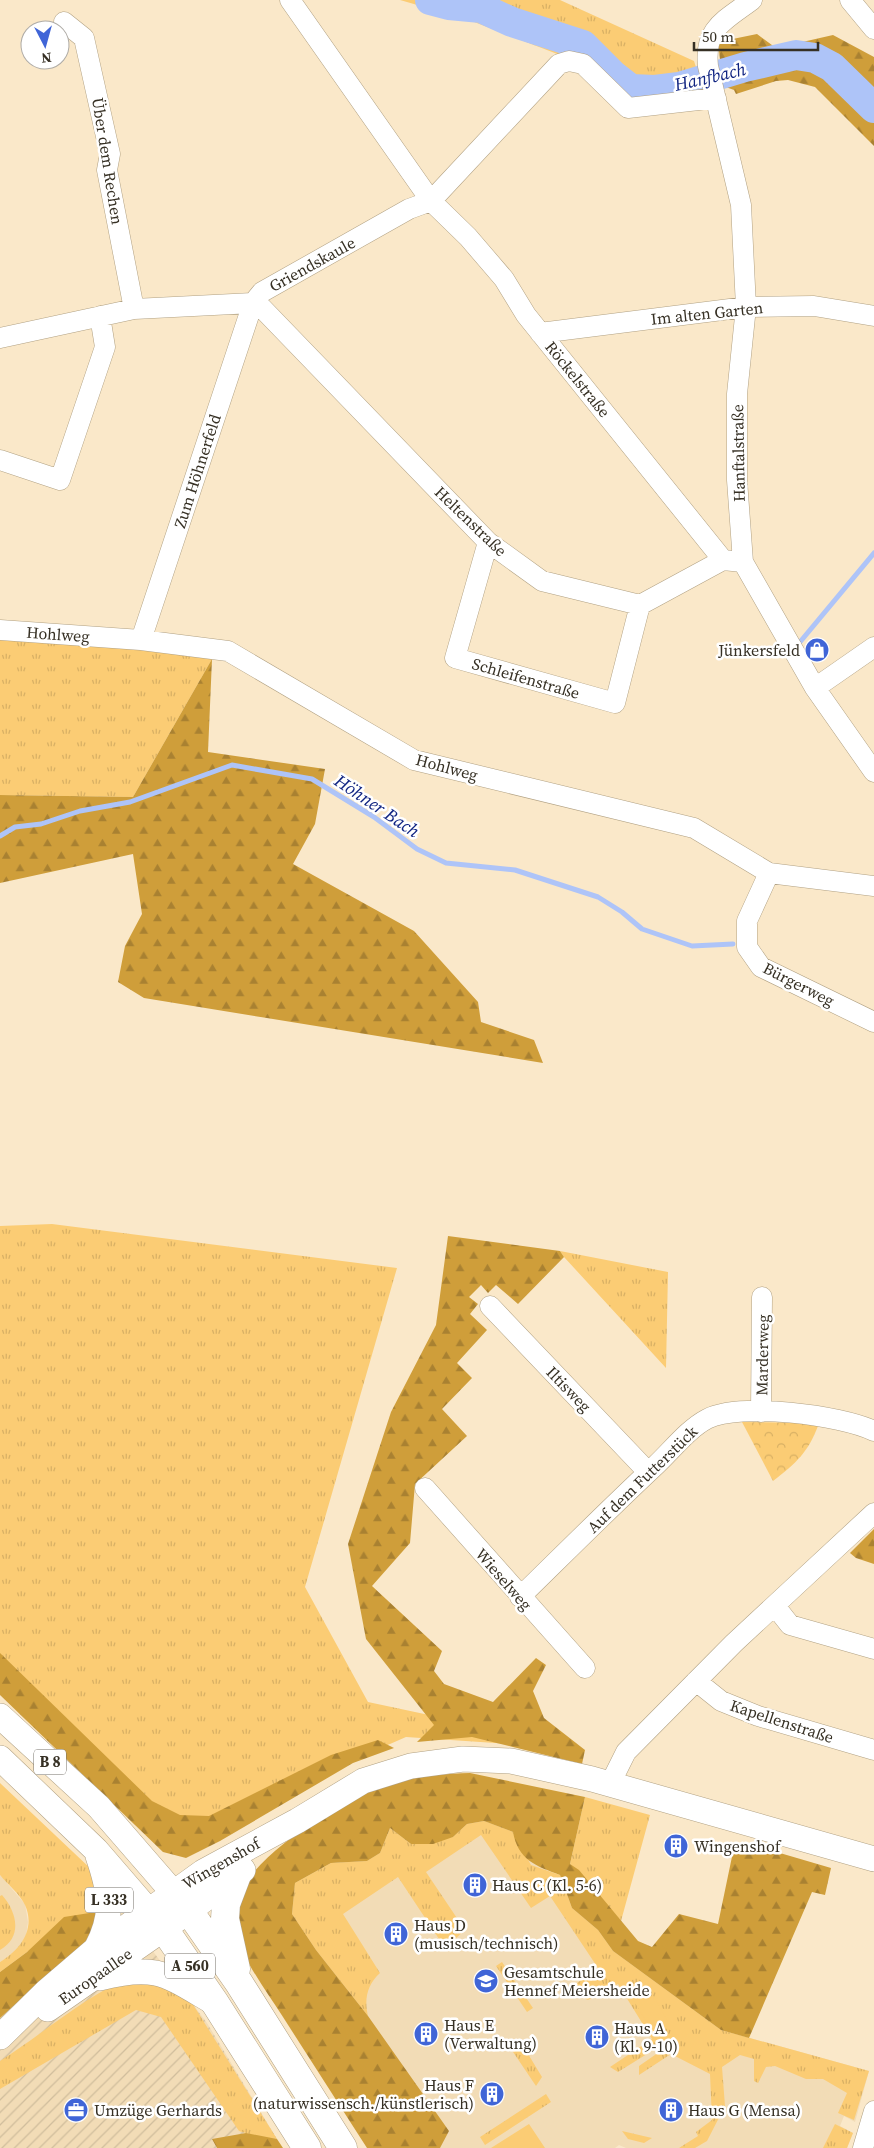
<svg xmlns="http://www.w3.org/2000/svg" width="874" height="2148" font-family="'Source Serif 4',serif">
<style>
.built{fill:#f2dcb6}
.industrial{fill:url(#industrial-furrows)}
.grass{fill:url(#grass-tufts)}
.forest{fill:url(#forest-firs)}
.park{fill:url(#park-crowns)}
.pitch{fill:#fbcc74}
.lines{fill:none;stroke-linecap:round;stroke-linejoin:round}
.stream{stroke:#aec4f8;stroke-width:5}
.river{stroke:#aec4f8;stroke-width:30}
.minor-casing{stroke:#b1a183;stroke-width:21}
.major-casing{stroke:#b1a183;stroke-width:26}
.highway-casing{stroke:#b1a183;stroke-width:29}
.minor{stroke:#fff;stroke-width:20}
.major{stroke:#fff;stroke-width:25}
.highway{stroke:#fff;stroke-width:28}
.labels{text-anchor:middle;stroke-width:5;stroke-linejoin:round;paint-order:stroke}
.shield{fill:#fff;stroke:#726e66;stroke-width:1}
.shield-label{font-size:15px;font-weight:bold;fill:#363024}
.street-label{font-size:16px;fill:#363024;stroke:#fff}
.poi-label{font-size:16px;fill:#363024;stroke:#fff;text-anchor:start}
.water-label{font-size:18px;font-style:italic;fill:#102482;stroke:#fff}
</style>
<defs>
<pattern id="industrial-furrows" width="10" height="10" patternUnits="userSpaceOnUse" patternTransform="scale(1.25)"><rect width="10" height="10" fill="#f2dcb6"/><path d="M-1 1l2-2M0 10L10 0M9 11l2-2" fill="none" stroke="#d0bd9c"/></pattern>
<pattern id="grass-tufts" width="24" height="20" patternUnits="userSpaceOnUse" patternTransform="scale(1.25)"><rect width="24" height="20" fill="#fbcc74"/><path d="M3 7l-1-3M5 7V3M7 7l1-3M15 17l-1-3M17 17v-4M19 17l1-3" fill="none" stroke="#d8b064"/></pattern>
<pattern id="forest-firs" width="22" height="20" patternUnits="userSpaceOnUse" patternTransform="scale(1.25)"><rect width="22" height="20" fill="#cf9e3a"/><path d="M5 1l3.5 6h-7zM16 11l3.5 6h-7z" fill="#a98131"/></pattern>
<pattern id="park-crowns" width="20" height="18" patternUnits="userSpaceOnUse" patternTransform="scale(1.25)"><rect width="20" height="18" fill="#fbcc74"/><path d="M2 6a3 3 0 1 1 6 0M12 15a3 3 0 1 1 6 0" fill="none" stroke="#d8b064"/></pattern>
</defs>
<rect width="100%" height="100%" fill="#fae8c9"/>
<path class="built" d="M473,1793L592,1917L721,2030L869,2071L855,2122L844,2116L840,2126L853,2133L847,2148H626L619,2145L615,2148H412L281,1894Z
M0,1875L25,1904L28,1922L26,1936L14,1954L0,1962Z"/>
<path class="industrial" d="M91,1869L207,2023L277,2139H212L217,2148H0V2018L8,2012Z"/>
<path class="grass" d="M400,0H560L694,61L702,86L643,98L591,67L469,20Z
M0,631L212,659L133,797L0,795Z
M52,1224L397,1268L305,1587L368,1702L509,1732L511,1744L406,1737L175,1838L0,1674V1226Z
M560,1251L668,1272L666,1368L564,1257Z
M0,1783L91,1869L102,1911L27,1952L0,1972V1962C20,1950 36,1929 25,1905C20,1894 7,1884 0,1875Z
M585,1797L650,1815L621,1921L570,1864Z
M484,1821L513,1832L531,1865L560,1875L572,1908L598,1930L613,1951L721,2030L869,2071L854,2120L838,2113L847,2093L823,2079H806L775,2066L766,2067L758,2083L754,2081V2059L740,2055L722,2067L725,2106L707,2141L695,2148H679L698,2136L696,2132L712,2120L710,2074L671,2054L639,2075V2066L665,2048L663,2044L618,2072L610,2067L652,2039L618,1984L588,2000L566,1991L598,1968L550,1896L531,1908L481,1835L426,1872L465,1930L445,1948L398,1877L343,1914L380,1973C367,1985 364,1999 368,2016L316,1950L292,1914L295,1883L331,1863L367,1861L380,1853L390,1828L411,1844L453,1837L467,1824Z
M2,1895C17,1912 23,1937 0,1950V1896Z
M502,1962L533,2008L527,2012L496,1966Z
M134,1976L189,1998L277,2139L259,2137L239,2131L161,2017L136,2010L0,2089V2061C43,2034 88,1993 134,1976Z
M519,2039L542,2077L536,2086L509,2046Z
M546,2094L551,2102L485,2145L480,2137Z
M835,2124L853,2133L847,2148H823Z
M622,2131L652,2138L644,2143L628,2139Z"/>
<path class="forest" d="M757,34L776,48L833,35L874,57V146L815,87L788,80L776,81L736,94L734,90L723,86L718,42Z
M212,659L208,752L325,769L315,824L293,864L414,931L478,1002L481,1022L534,1040L543,1063L144,998L118,982L125,946L142,914L133,854L0,883V795L133,797Z
M448,1236L560,1251L564,1257L518,1304L496,1285L488,1293L481,1285L469,1297L478,1304L470,1314L487,1330L457,1363L472,1378L442,1409L467,1436L415,1484L410,1543L372,1586L442,1651L434,1671L444,1684L493,1702L536,1658L546,1665L533,1691L544,1718L585,1750L582,1764L472,1737L417,1742L434,1725L366,1639L348,1544L391,1412L436,1325Z
M874,1529V1564L856,1558L850,1553Z
M0,1653L152,1801L180,1815L209,1816L331,1755L378,1740L394,1748L353,1763L220,1841L186,1858L163,1852L0,1695Z
M470,1773L585,1797L570,1864L579,1870L638,1941L652,1947L679,1914L718,1924L734,1847L742,1842L831,1868L825,1895L812,1892L749,2038L721,2030L613,1951L598,1930L572,1908L560,1875C536,1866 518,1860 513,1832L484,1821L467,1824L453,1837L433,1844H411L390,1828L380,1853L367,1861L331,1863L295,1883L292,1914L316,1950L368,2016L449,2131L440,2148H367C339,2104 311,2061 283,2017C265,1989 243,1960 233,1928C217,1875 338,1801 380,1787C409,1777 439,1774 470,1773Z
M102,1911L99,1930L0,2018V1972L27,1952L64,1917Z
M246,2133L277,2139L283,2148H217L212,2139Z"/>
<path class="park" d="M742,1422L819,1423C809,1452 796,1463 773,1481Z"/>
<path class="pitch" d="M645,1992L656,2000L668,2022L663,2028L654,2034L632,1998Z
M529,2124L545,2148H491Z"/>
<g class="lines">
<path class="stream" d="M800,642L874,553
M0,836L15,827L41,824L80,811L130,802L232,765L312,779L374,817L417,849L446,863L515,870L598,897L622,912L642,929L692,946L733,944"/>
<path class="river" d="M430,0L449,5L481,8L512,22L583,45L613,75L631,89L655,90L679,87L745,67L796,55L815,58L832,67L874,108"/>
<defs>
<path id="minor" d="M290,0L431,201L468,237L504,279L526,315L723,560
M752,0C724,21 704,28 708,66L741,205L746,307L737,394V480L743,562L815,688L874,772
M850,0L874,29
M64,22L84,38L110,154L107,170L134,309
M540,333L746,307L814,306L874,316
M0,338L134,309L253,303L262,292L409,209L431,201L559,64L569,61L583,64L628,108L716,98
M0,460L60,480L105,347L100,316
M488,542L455,658L615,703L640,605
M0,630L141,640L228,651L414,760L694,828L769,873L874,886
M141,640L253,303L262,308L488,542L542,581L640,605L723,560L743,562
M815,688L874,647
M769,873L747,921V947L761,967L874,1022
M490,1306L648,1472
M761,1412L762,1297
M425,1488L585,1668
M520,1597C565,1553 610,1508 656,1465C672,1450 688,1429 707,1419C740,1402 841,1415 874,1431
M775,1606L790,1625L874,1649
M696,1681L721,1701L758,1716L874,1750
M610,1784L626,1752L734,1643L874,1513
M863,2148L874,2111"/>
<path id="major" d="M0,1716L99,1807L184,1905
M0,1758L96,1850L159,1923
M96,1949C115,1915 110,1891 98,1856
M100,1978C157,1963 167,1975 215,2003
M48,2009L189,1911L243,1870
M0,2037L47,1991L96,1949L203,1872L297,1821L363,1781L411,1766L463,1759L511,1761L592,1779L874,1859"/>
<path id="highway" d="M189,1911L239,1983L343,2148
M164,1929L215,2003L307,2148
M236,1969L225,1919L226,1904L237,1875"/>
</defs>
<use href="#minor" class="minor-casing"/>
<use href="#major" class="major-casing"/>
<use href="#highway" class="highway-casing"/>
<use href="#minor" class="minor"/>
<use href="#major" class="major"/>
<use href="#highway" class="highway"/>
</g>
<defs>
<symbol id="shop-disc" viewBox="-11 -11 22 22"><circle r="9.5" fill="#4065d7" stroke="#fff"/><path d="M-5-2.5h2.3a2.7 3.5 0 0 1 5.4 0H5L5.5 6h-11ZM-1.5-2.5h3a1.5 2.3 0 0 0-3 0Z" fill="#fff"/></symbol>
<symbol id="building-disc" viewBox="-11 -11 22 22"><circle r="9.5" fill="#4065d7" stroke="#fff"/><path d="M-4-6H4V6H1V3H-1V6H-4ZM-2.5-4.3h1.7v1.8h-1.7ZM.8-4.3h1.7v1.8H.8ZM-2.5-1h1.7V.8h-1.7ZM.8-1h1.7V.8H.8Z" fill="#fff"/></symbol>
<symbol id="school-disc" viewBox="-11 -11 22 22"><circle r="9.5" fill="#4065d7" stroke="#fff"/><path d="M0-5L7-2L0 1L-7-2ZM-4 1L0 2.5L4 1V4Q0 6-4 4Z" fill="#fff"/></symbol>
<symbol id="office-disc" viewBox="-11 -11 22 22"><circle r="9.5" fill="#4065d7" stroke="#fff"/><path d="M-6-3h4V-5.5h4V-3h4V5H-6ZM-1-4.5V-3h2v-1.5ZM-6 0V1H6V0Z" fill="#fff"/></symbol>
</defs>
<g fill-rule="evenodd">
<use href="#shop-disc" x="803" y="636" width="28" height="28"/>
<use href="#building-disc" x="662" y="1832" width="28" height="28"/>
<use href="#building-disc" x="461" y="1871" width="28" height="28"/>
<use href="#building-disc" x="382" y="1920" width="28" height="28"/>
<use href="#school-disc" x="472" y="1967" width="28" height="28"/>
<use href="#building-disc" x="412" y="2020" width="28" height="28"/>
<use href="#building-disc" x="583" y="2023" width="28" height="28"/>
<use href="#building-disc" x="478" y="2080" width="28" height="28"/>
<use href="#office-disc" x="62" y="2096" width="28" height="28"/>
<use href="#building-disc" x="657" y="2096" width="28" height="28"/>
</g>
<g class="labels">
<g class="shield">
<rect x="34" y="1749.5" width="32" height="25" rx="4"/>
<rect x="85" y="1887.5" width="48" height="25" rx="4"/>
<rect x="165" y="1953.5" width="50" height="25" rx="4"/>
</g>
<g class="shield-label">
<text x="50" y="1767">B 8</text>
<text x="109" y="1905">L 333</text>
<text x="190" y="1971">A 560</text>
</g>
<g class="street-label">
<text transform="translate(108 161) rotate(81)" y="6">Über dem Rechen</text>
<text transform="translate(312 264) rotate(-29)" y="6">Griendskaule</text>
<text transform="translate(707 313) rotate(-6)" y="6">Im alten Garten</text>
<text transform="translate(578 379) rotate(51)" y="6">Röckelstraße</text>
<text transform="translate(738 453) rotate(-91)" y="6">Hanftalstraße</text>
<text transform="translate(197 471) rotate(-72)" y="6">Zum Höhnerfeld</text>
<text transform="translate(471 521) rotate(44)" y="6">Heltenstraße</text>
<text transform="translate(58 634) rotate(4)" y="6">Hohlweg</text>
<text transform="translate(526 678) rotate(16)" y="6">Schleifenstraße</text>
<text transform="translate(447 767) rotate(15)" y="6">Hohlweg</text>
<text transform="translate(799 984) rotate(27)" y="6">Bürgerweg</text>
<text transform="translate(762 1355) rotate(-89)" y="6">Marderweg</text>
<text transform="translate(569 1389) rotate(46)" y="6">Iltisweg</text>
<text transform="translate(642 1479) rotate(-44)" y="6">Auf dem Futterstück</text>
<text transform="translate(504 1579) rotate(49)" y="6">Wieselweg</text>
<text transform="translate(782 1721) rotate(18)" y="6">Kapellenstraße</text>
<text transform="translate(221 1863) rotate(-30)" y="6">Wingenshof</text>
<text transform="translate(95 1976) rotate(-35)" y="6">Europaallee</text>
</g>
<g class="poi-label">
<text x="800" y="656" text-anchor="end">Jünkersfeld</text>
<text x="694" y="1852">Wingenshof</text>
<text x="492" y="1891">Haus C (Kl. 5-6)</text>
<text x="414" y="1931">Haus D<tspan x="414" dy="18">(musisch/technisch)</tspan></text>
<text x="504" y="1978">Gesamtschule<tspan x="504" dy="18">Hennef Meiersheide</tspan></text>
<text x="444" y="2031">Haus E<tspan x="444" dy="18">(Verwaltung)</tspan></text>
<text x="614" y="2034">Haus A<tspan x="614" dy="18">(Kl. 9-10)</tspan></text>
<text x="474" y="2091" text-anchor="end">Haus F<tspan x="474" dy="18">(naturwissensch./künstlerisch)</tspan></text>
<text x="94" y="2116">Umzüge Gerhards</text>
<text x="688" y="2116">Haus G (Mensa)</text>
</g>
<g class="water-label">
<text transform="translate(710 77) rotate(-13)" y="6">Hanfbach</text>
<text transform="translate(377 806) rotate(34)" y="6">Höhner Bach</text>
</g>
</g>
<g transform="translate(45 45) rotate(174)"><circle r="24" fill="#ffffff" stroke="#afaca7"/>
<path d="M0-4L9 19L0 12L-9 19Z" fill="#4065d7"/>
<text y="-8" font-size="14" font-weight="bold" text-anchor="middle" fill="#363024">N</text>
</g>
<path d="M694 42v8h124v-8" fill="none" stroke="#363024" stroke-width="2.5"/>
<text x="702" y="42" font-size="15" fill="#363024" stroke="#ffffff" stroke-width="4" paint-order="stroke">50 m</text>
</svg>
